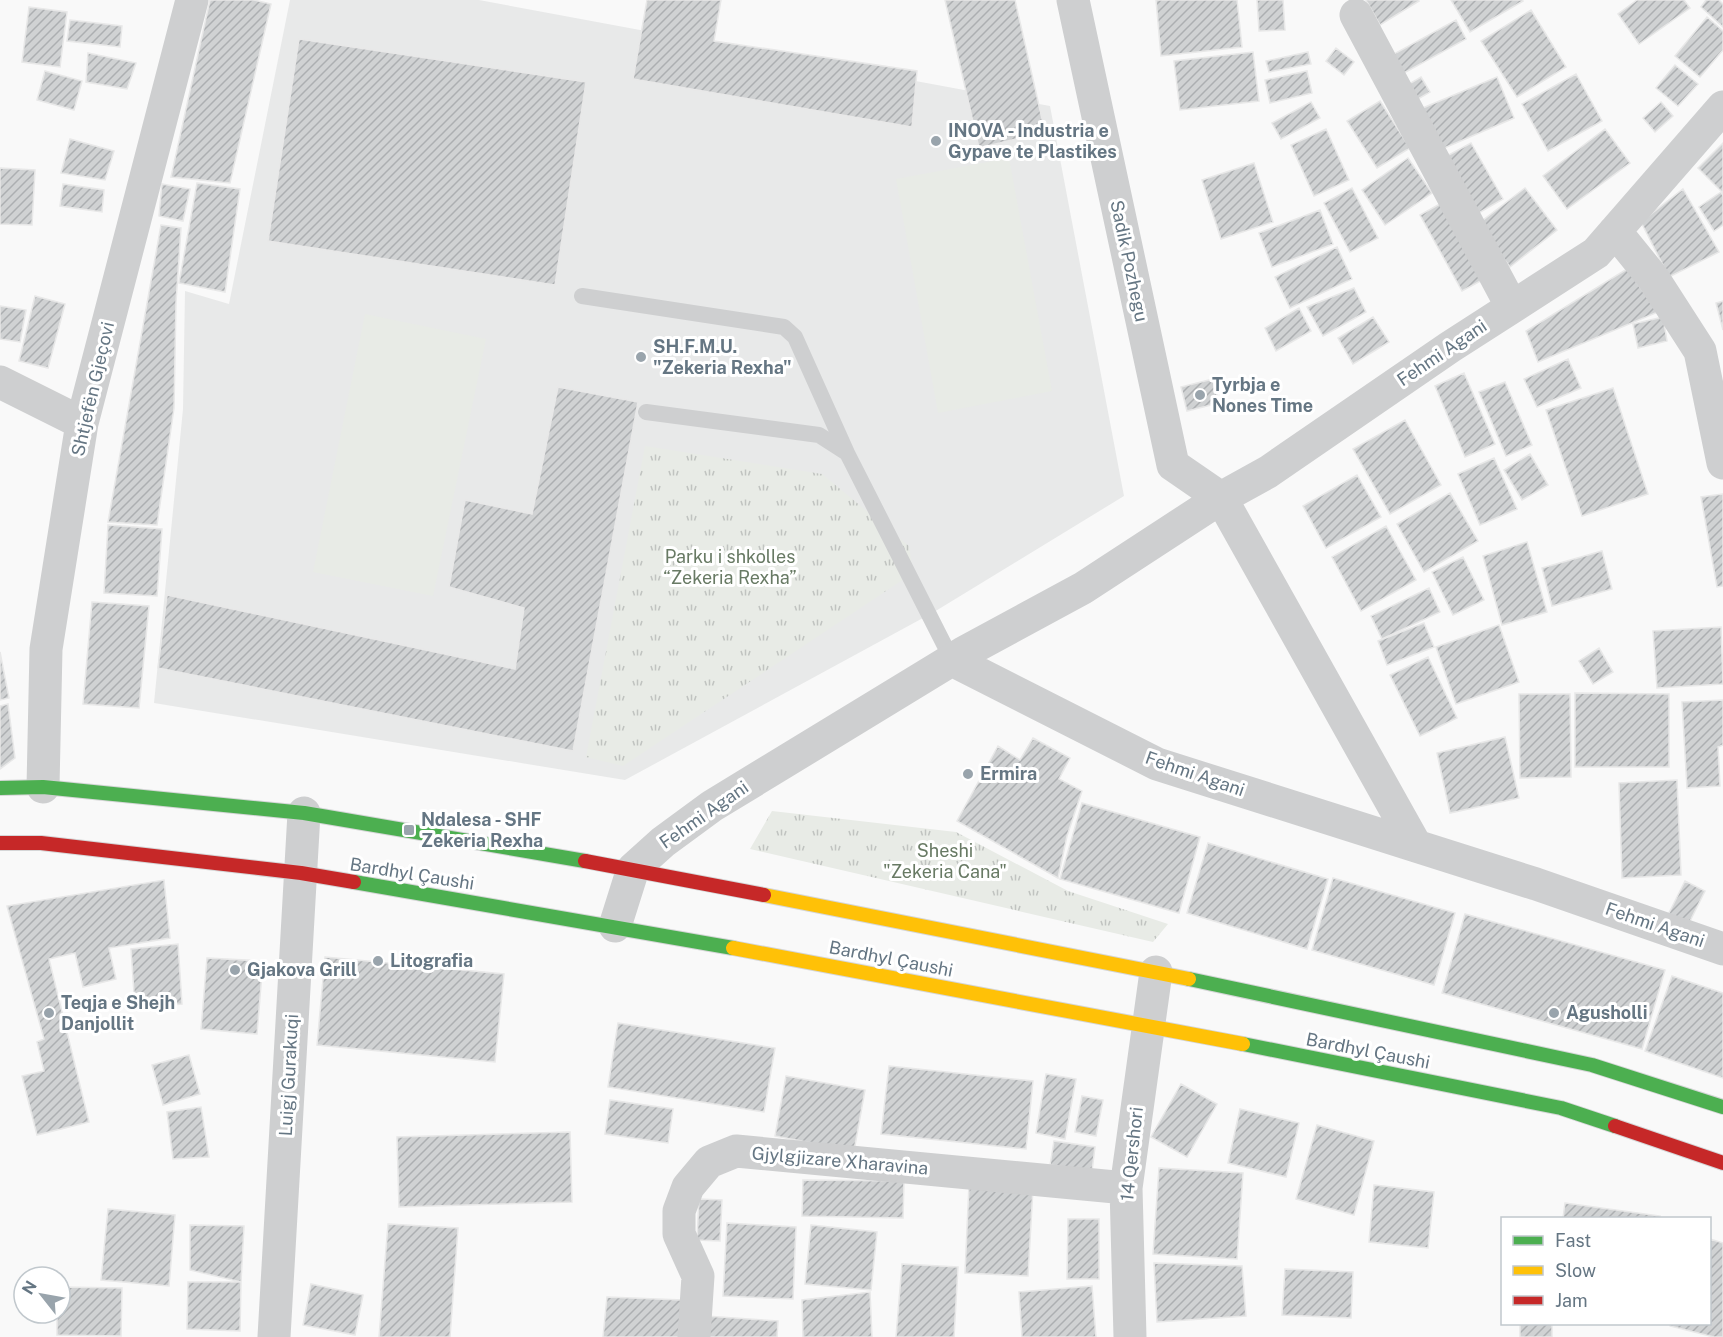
<svg xmlns="http://www.w3.org/2000/svg" width="1723" height="1337" font-family="'Public Sans',sans-serif">
<style>
.built{fill:#e8e9e9}
.grass{fill:url(#grass-tufts)}
.pitch{fill:#e8ebe6}
.building{fill:url(#building-hatch);stroke:#e8e8e8;stroke-width:1.5}
.lines{fill:none;stroke-linecap:round;stroke-linejoin:round}
.fast-casing{stroke:#d5d6d7;stroke-width:16}
.slow-casing{stroke:#d5d6d7;stroke-width:16}
.jam-casing{stroke:#d5d6d7;stroke-width:16}
.lane{stroke:#cecfd0;stroke-width:16}
.street{stroke:#cecfd0;stroke-width:33}
.fast{stroke:#4caf50;stroke-width:14}
.slow{stroke:#ffc107;stroke-width:14}
.jam{stroke:#c62828;stroke-width:14}
.poi-dot{fill:#99a4ac;stroke:#fff;stroke-width:2}
.labels{text-anchor:middle;stroke-width:6;stroke-linejoin:round;paint-order:stroke}
.poi-label{font-size:18px;font-weight:bold;fill:#657683;stroke:#fff;text-anchor:start}
.street-label{font-size:18px;fill:#657683;stroke:#fff}
.park-label{font-size:18px;fill:#687a64;stroke:#fff}
</style>
<defs>
<pattern id="grass-tufts" width="24" height="20" patternUnits="userSpaceOnUse" patternTransform="scale(1.5)"><rect width="24" height="20" fill="#e8ebe6"/><path d="M3 7l-1-3M5 7V3M7 7l1-3M15 17l-1-3M17 17v-4M19 17l1-3" fill="none" stroke="#c0c3c0"/></pattern>
<pattern id="building-hatch" width="6" height="6" patternUnits="userSpaceOnUse" patternTransform="scale(1.5)"><rect width="6" height="6" fill="#d0d2d3"/><path d="M-1 1l2-2M0 6l6-6M5 7l2-2" fill="none" stroke="#acafb1"/></pattern>
</defs>
<rect width="100%" height="100%" fill="#f9f9f9"/>
<path class="built" d="M290,0H479L1050,106L1124,496L934,612L625,780L154,703L183,409L185,291L229,304Z"/>
<path class="grass" d="M645,446L822,474L909,546L913,573L623,766L586,757Z
M772,811L956,832L1068,891L1168,924L1153,942L750,849Z"/>
<path class="pitch" d="M1009,158L1052,391L938,413L896,179Z
M365,314L486,339L433,596L313,572Z"/>
<path class="building" d="M210,0H254L271,4L230,183L171,177Z
M647,0H721L714,41L917,71L912,127L633,79Z
M945,0H1015L1045,132L979,148Z
M1156,0H1237L1242,47L1161,56Z
M1257,0H1283L1285,30L1259,31Z
M1366,0H1418L1419,1L1380,25Z
M1451,0H1522L1523,1L1470,32Z
M1637,0H1684L1690,8L1639,44L1618,14Z
M1706,0H1719L1723,4V27L1701,7Z
M29,7L67,12L60,67L22,62Z
M1531,10L1566,67L1517,97L1481,41Z
M1707,17L1723,31V50L1700,77L1675,56Z
M70,20L122,26L120,47L67,41Z
M1456,20L1466,39L1404,73L1394,54Z
M299,39L586,82L555,285L268,241Z
M1336,48L1354,62L1344,75L1326,61Z
M1253,52L1259,101L1180,110L1174,61Z
M1308,52L1311,64L1269,72L1266,61Z
M88,53L136,63L127,89L86,82Z
M1675,65L1698,84L1678,106L1656,88Z
M45,71L82,81L74,110L37,100Z
M1307,71L1312,93L1270,103L1265,80Z
M1576,74L1602,121L1548,151L1522,104Z
M1421,77L1430,92L1413,102L1404,87Z
M1497,77L1514,118L1435,152L1418,110Z
M1380,101L1410,148L1377,168L1347,121Z
M1311,102L1320,118L1281,139L1272,123Z
M1661,102L1673,116L1655,132L1643,118Z
M1326,129L1349,180L1314,196L1291,145Z
M1605,129L1630,163L1567,209L1543,176Z
M70,139L114,151L105,180L61,173Z
M1471,143L1503,199L1477,214L1445,157Z
M1723,143V193L1698,168Z
M1408,158L1432,193L1385,225L1362,190Z
M1254,163L1273,222L1221,239L1202,180Z
M0,168L35,170L32,225L0,224Z
M197,183L240,189L225,292L179,283Z
M63,184L104,190L102,212L60,206Z
M162,184L190,189L183,221L159,216Z
M1352,188L1378,238L1350,252L1324,203Z
M1525,188L1557,230L1510,267L1478,224Z
M1683,189L1719,252L1669,277L1641,222Z
M1721,192L1723,196V225L1714,231L1699,207Z
M1445,201L1488,277L1462,291L1420,215Z
M1320,210L1333,244L1272,267L1259,233Z
M161,225L181,228L176,302L174,408L157,525L108,522Z
M1337,247L1352,279L1290,308L1275,277Z
M1627,269L1658,312L1538,362L1526,331Z
M1354,288L1366,312L1323,336L1307,307Z
M35,296L65,304L48,368L19,361Z
M1723,301V330L1716,303Z
M0,306L26,310L20,342L0,339Z
M1299,308L1311,331L1276,351L1265,328Z
M1373,317L1389,342L1353,364L1338,338Z
M1663,317L1667,341L1638,348L1633,324Z
M1568,359L1581,388L1537,407L1524,379Z
M1464,373L1495,444L1465,457L1435,386Z
M1213,379L1219,403L1187,411L1181,387Z
M1505,382L1532,445L1506,456L1479,392Z
M558,387L638,402L573,751L158,668L167,595L515,669L524,608L449,587L465,500L532,514Z
M1613,388L1648,494L1582,516L1546,410Z
M1405,420L1441,485L1390,514L1353,449Z
M1530,454L1548,485L1522,500L1504,470Z
M1494,458L1517,509L1480,525L1458,474Z
M1357,475L1381,517L1326,548L1303,506Z
M1450,493L1478,541L1424,572L1397,524Z
M1723,494V586L1717,587L1701,497Z
M108,525L162,529L157,596L104,593Z
M1386,526L1416,580L1361,611L1332,557Z
M1527,542L1547,612L1502,625L1483,556Z
M1602,551L1612,589L1552,606L1542,568Z
M1463,557L1484,600L1453,615L1432,572Z
M1429,588L1440,612L1382,639L1371,616Z
M92,602L149,606L139,708L83,704Z
M1424,623L1434,647L1387,665L1378,641Z
M1499,625L1519,682L1456,704L1436,647Z
M1721,627L1723,684L1657,688L1653,631Z
M1599,648L1613,672L1593,684L1579,661Z
M0,652L9,698L0,700Z
M1428,657L1457,718L1420,736L1390,675Z
M1575,693L1669,694V767H1575Z
M1519,694H1570L1571,777L1520,778Z
M1723,700V745L1718,747L1720,786L1687,788L1682,702Z
M8,704L15,758L0,769V706Z
M1505,737L1519,798L1450,813L1437,753Z
M1033,738L1070,758L1059,779L1082,791L1067,836L1058,878L957,821L998,746L1020,760Z
M1677,780L1681,875L1622,878L1619,783Z
M1082,803L1200,837L1179,913L1060,879Z
M1208,843L1328,879L1307,949L1187,913Z
M1333,878L1455,913L1434,985L1312,950Z
M164,880L170,938L109,948L116,979L83,987L75,953L49,959L89,1122L37,1135L22,1076L44,1071L37,1042L44,1039L7,906Z
M1685,881L1705,891L1688,925L1668,915Z
M1465,914L1665,970L1642,1049L1442,993Z
M178,944L182,1004L135,1008L131,949Z
M325,957L504,974L495,1062L317,1045Z
M207,958L263,961L257,1034L201,1029Z
M1672,976L1723,993V1078L1645,1051Z
M618,1023L775,1048L764,1112L608,1087Z
M189,1055L200,1094L163,1105L152,1065Z
M889,1066L1033,1081L1026,1149L881,1134Z
M1046,1074L1076,1079L1065,1139L1036,1133Z
M786,1076L865,1090L854,1151L775,1136Z
M1181,1084L1217,1104L1187,1157L1151,1137Z
M1082,1096L1103,1100L1096,1136L1075,1132Z
M610,1100L673,1109L668,1143L605,1134Z
M201,1107L209,1157L173,1159L167,1112Z
M1240,1109L1299,1123L1286,1177L1228,1163Z
M1317,1125L1374,1141L1354,1215L1296,1199Z
M570,1132L572,1202L399,1207L397,1137Z
M1054,1141L1095,1147L1092,1171L1050,1165Z
M1159,1168L1243,1173L1237,1259L1153,1254Z
M803,1180L904,1181L903,1218L802,1216Z
M969,1185L1033,1188L1028,1276L965,1273Z
M1374,1185L1434,1192L1428,1248L1369,1242Z
M699,1199L722,1200L720,1241L697,1240Z
M1565,1203L1660,1216L1659,1218H1563Z
M108,1209L175,1215L169,1286L101,1280Z
M1068,1219H1099V1279H1067Z
M727,1223L796,1227L793,1299L723,1296Z
M388,1224L458,1228L450,1337H379Z
M190,1225L244,1226L241,1282L190,1270Z
M811,1225L877,1232L871,1290L805,1284Z
M1710,1239L1723,1243V1337H1714L1670,1326V1324H1710Z
M1154,1263L1242,1266L1246,1316L1157,1322Z
M902,1264L958,1267L954,1337H896Z
M1285,1269L1353,1272L1351,1318L1282,1315Z
M188,1282H241L240,1331L187,1329Z
M311,1284L363,1295L355,1335L303,1325Z
M1092,1286L1096,1337H1022L1019,1292Z
M60,1287L122,1288L121,1336L57,1335V1313H60Z
M870,1292L872,1337H803L802,1300Z
M607,1297L682,1300L679,1337H603Z
M705,1316L778,1321L777,1337H704Z
M1520,1324H1552V1337H1520Z"/>
<g class="lines">
<defs>
<path id="fast" d="M0,788L43,787L304,813L585,861
M354,882L733,948
M1189,979L1592,1065L1723,1107
M1243,1044L1561,1108L1615,1126"/>
<path id="slow" d="M764,895L1189,979
M733,948L1243,1044"/>
<path id="jam" d="M0,843H41L301,873L354,882
M585,861L764,895
M1615,1126L1723,1163"/>
</defs>
<use href="#fast" class="fast-casing"/>
<use href="#slow" class="slow-casing"/>
<use href="#jam" class="jam-casing"/>
<path class="lane" d="M582,296L784,327L795,337L847,453
M646,412L819,435L847,453L952,660"/>
<path class="street" d="M1073,0L1173,465L1221,498L1416,846
M1356,15L1512,307
M1615,231L1653,278L1700,351L1723,463
M0,382L82,423
M952,660L1157,764L1536,884L1723,949
M43,787L46,649L82,423L192,0
M615,926L633,869L663,842L712,806L963,653L1083,588L1221,498L1268,472L1450,347L1596,253L1723,107
M274,1337L304,813
M694,1337L698,1276L679,1234V1211L688,1187L709,1162L736,1151L1126,1188
M1130,1337L1126,1188L1156,972"/>
<use href="#fast" class="fast"/>
<use href="#slow" class="slow"/>
<use href="#jam" class="jam"/>
</g>
<g class="poi-dot">
<circle cx="936" cy="141" r="6"/>
<circle cx="641" cy="357" r="6"/>
<circle cx="1200" cy="395" r="6"/>
<circle cx="968" cy="774" r="6"/>
<rect x="403" y="824" width="12" height="12" rx="3"/>
<circle cx="378" cy="961" r="6"/>
<circle cx="235" cy="970" r="6"/>
<circle cx="49" cy="1013" r="6"/>
<circle cx="1554" cy="1013" r="6"/>
</g>
<g class="labels">
<g class="poi-label">
<text x="948" y="137">INOVA - Industria e<tspan x="948" dy="21">Gypave te Plastikes</tspan></text>
<text x="653" y="353">SH.F.M.U.<tspan x="653" dy="21">"Zekeria Rexha"</tspan></text>
<text x="1212" y="391">Tyrbja e<tspan x="1212" dy="21">Nones Time</tspan></text>
<text x="980" y="780">Ermira</text>
<text x="421" y="826">Ndalesa - SHF<tspan x="421" dy="21">Zekeria Rexha</tspan></text>
<text x="390" y="967">Litografia</text>
<text x="247" y="976">Gjakova Grill</text>
<text x="61" y="1009">Teqja e Shejh<tspan x="61" dy="21">Danjollit</tspan></text>
<text x="1566" y="1019">Agusholli</text>
</g>
<g class="street-label">
<text transform="translate(1129 261) rotate(78)" y="6">Sadik Pozhegu</text>
<text transform="translate(1442 353) rotate(-34)" y="6">Fehmi Agani</text>
<text transform="translate(93 389) rotate(-77)" y="6">Shtjefën Gjeçovi</text>
<text transform="translate(1195 774) rotate(19)" y="6">Fehmi Agani</text>
<text transform="translate(704 815) rotate(-35)" y="6">Fehmi Agani</text>
<text transform="translate(412 874) rotate(9)" y="6">Bardhyl Çaushi</text>
<text transform="translate(1655 925) rotate(19)" y="6">Fehmi Agani</text>
<text transform="translate(891 959) rotate(11)" y="6">Bardhyl Çaushi</text>
<text transform="translate(1368 1051) rotate(11)" y="6">Bardhyl Çaushi</text>
<text transform="translate(289 1075) rotate(-87)" y="6">Luigj Gurakuqi</text>
<text transform="translate(1132 1154) rotate(-84)" y="6">14 Qershori</text>
<text transform="translate(840 1161) rotate(5)" y="6">Gjylgjizare Xharavina</text>
</g>
<g class="park-label">
<text x="730" y="563">Parku i shkolles<tspan x="730" dy="21">“Zekeria Rexha”</tspan></text>
<text x="945" y="857">Sheshi<tspan x="945" dy="21">"Zekeria Cana"</tspan></text>
</g>
</g>
<rect x="1501" y="1217" width="210" height="108" fill="#ffffff" stroke="#c1c8cd" stroke-width="1.5"/>
<rect x="1513" y="1236" width="30" height="9" fill="#4caf50" stroke="#c1c8cd" stroke-width="1.5"/>
<text x="1555" y="1247" font-size="18" fill="#657683">Fast</text>
<rect x="1513" y="1266" width="30" height="9" fill="#ffc107" stroke="#c1c8cd" stroke-width="1.5"/>
<text x="1555" y="1277" font-size="18" fill="#657683">Slow</text>
<rect x="1513" y="1296" width="30" height="9" fill="#c62828" stroke="#c1c8cd" stroke-width="1.5"/>
<text x="1555" y="1307" font-size="18" fill="#657683">Jam</text>
<g transform="translate(42 1295) rotate(301)"><circle r="28" fill="#ffffff" stroke="#c1c8cd" stroke-width="1.5"/>
<path d="M0-4.5L10 22L0 15L-10 22Z" fill="#99a4ac"/>
<text y="-9" font-size="16" font-weight="bold" text-anchor="middle" fill="#657683">N</text>
</g>
</svg>
